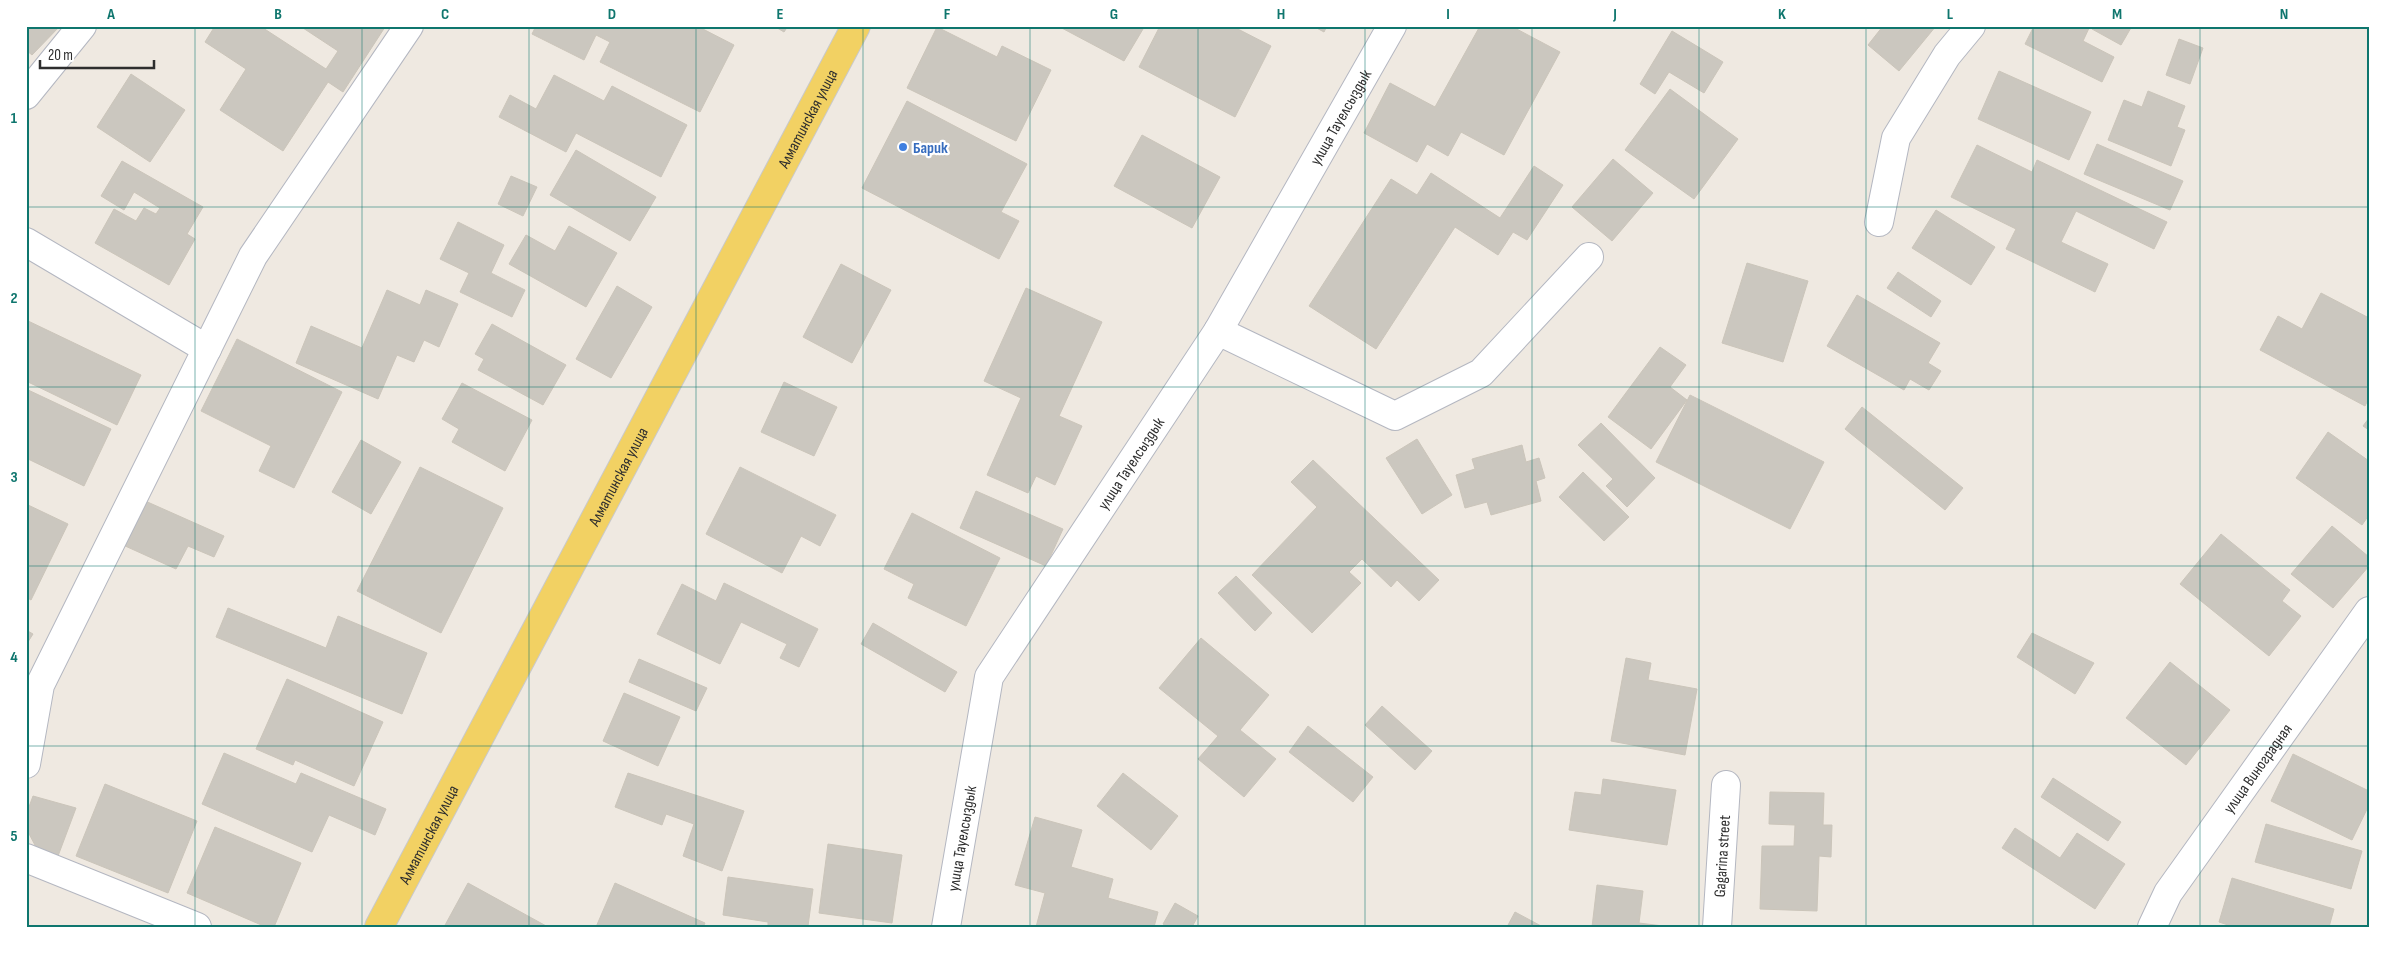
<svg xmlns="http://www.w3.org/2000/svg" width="2395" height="953" font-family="'Sofia Sans Condensed',sans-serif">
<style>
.building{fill:#cbc7bf;stroke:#cbc5ba}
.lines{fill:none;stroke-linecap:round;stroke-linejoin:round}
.minor-casing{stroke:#b4b7c1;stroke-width:30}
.major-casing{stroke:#c9c9c9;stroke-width:30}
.minor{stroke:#fff;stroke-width:28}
.major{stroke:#f2d163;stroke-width:28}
.grid{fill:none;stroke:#0f766e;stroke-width:1;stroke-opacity:0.55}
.shop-dot{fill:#3f7fe0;stroke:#fff;stroke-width:2}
.labels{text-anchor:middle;stroke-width:4.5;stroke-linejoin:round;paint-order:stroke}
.street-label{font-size:16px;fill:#2e2e2e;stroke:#fff}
.shop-label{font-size:16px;font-weight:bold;fill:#366cbe;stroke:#fff;text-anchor:start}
.neatline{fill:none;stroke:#0f766e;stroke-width:2}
.grid-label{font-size:16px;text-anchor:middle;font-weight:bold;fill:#0f766e}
</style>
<rect width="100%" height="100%" fill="#efe9e1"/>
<path class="building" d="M26,26H60L32,55L26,50Z
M215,26H260L326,69L338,51L300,26L385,27L343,92L328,82L283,151L220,110L246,69L205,42Z
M536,26H697L734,45L700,112L600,62L610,42L596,35L584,60L532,34Z
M774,26H788L784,32Z
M1058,26H1139L1143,29L1124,61Z
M1160,26H1232L1271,46L1235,117L1139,67Z
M1313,26H1327L1324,32Z
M1480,26H1511L1560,52L1504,155L1461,132L1448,156L1427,144L1417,162L1364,133L1390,83L1435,107Z
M1883,26H1936L1899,71L1868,45Z
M2034,26H2090L2083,41L2114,57L2102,82L2025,44Z
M2093,26H2132L2121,45L2092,29Z
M937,27L997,57L1002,46L1051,70L1016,141L907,88Z
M1672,31L1723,62L1704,93L1669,72L1655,94L1640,84Z
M2179,39L2203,48L2190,84L2166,75Z
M1999,71L2091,112L2069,160L1978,119Z
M131,74L185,110L150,162L97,127Z
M554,75L604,101L612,86L687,125L661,177L576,133L566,152L499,117L510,95L536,109Z
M1670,89L1738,139L1694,199L1625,150Z
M2148,91L2185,106L2177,127L2185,130L2171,166L2108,140L2124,100L2142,107Z
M907,101L1027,164L1001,212L1019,221L999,259L862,188Z
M1142,135L1220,177L1192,228L1114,186Z
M2097,144L2183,181L2170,210L2084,174Z
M1977,145L2032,172L2037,160L2167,222L2154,249L2076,211L2061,242L2108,264L2095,292L2006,249L2016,229L1951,197Z
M576,150L656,197L630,241L550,195Z
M1613,159L1653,193L1612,241L1572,207Z
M122,161L203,207L187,234L195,239L169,285L95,243L114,209L136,221L144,208L156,214L160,208L134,192L124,210L101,196Z
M1534,166L1563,185L1527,240L1513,232L1498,255L1455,227L1376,349L1309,306L1391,179L1417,195L1431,173L1500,218Z
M511,176L537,187L523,216L498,204Z
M1936,210L1995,247L1971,285L1912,248Z
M458,222L504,245L491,273L525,290L512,317L460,292L469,273L440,259Z
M569,226L617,253L586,307L509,264L526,235L555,251Z
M1747,263L1808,281L1783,362L1722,343Z
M841,264L891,290L852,363L803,337Z
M1898,272L1941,301L1931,317L1887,288Z
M617,286L652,307L611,378L576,359Z
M1026,288L1102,322L1059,416L1082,426L1055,485L1036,476L1028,493L987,475L1021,398L984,381Z
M387,290L420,305L426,290L458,304L439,347L424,340L414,362L397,355L378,399L296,363L311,326L362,348Z
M2321,293L2369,318V398L2365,406L2260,350L2278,316L2302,329Z
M1857,295L1940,343L1928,363L1941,371L1929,390L1910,379L1904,390L1827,346Z
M26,320L141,375L117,425L26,381Z
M492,324L566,365L543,405L478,370L484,359L475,354Z
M237,339L342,392L294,488L259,471L271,446L201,411Z
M1660,347L1686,365L1670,387L1687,400L1651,449L1608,417Z
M784,382L837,407L814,456L761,432Z
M462,383L532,420L505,471L452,442L459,429L442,419Z
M26,389L111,429L84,486L26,458Z
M1690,395L1824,462L1790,529L1656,462Z
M1862,407L1963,488L1945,510L1845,429Z
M2369,418V430L2363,426Z
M1601,423L1655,478L1627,507L1606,486L1613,479L1578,445Z
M2328,432L2369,461V515L2362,525L2296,478Z
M1417,439L1452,495L1422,514L1386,458Z
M361,440L401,462L371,514L332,492Z
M1522,445L1526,462L1539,458L1545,478L1536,481L1541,501L1491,515L1487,502L1465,508L1456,475L1475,469L1472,459Z
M1313,460L1439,580L1419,601L1397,580L1391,587L1362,559L1349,572L1361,583L1312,633L1252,575L1317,507L1291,482Z
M420,467L503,508L441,633L357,591Z
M740,467L836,515L820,546L801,536L782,573L706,534Z
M1583,472L1629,517L1604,541L1559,497Z
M976,491L1063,529L1046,566L960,528Z
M143,500L224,536L214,557L188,546L176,569L123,545Z
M26,504L68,524L31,600L26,597Z
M912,513L1000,558L966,626L908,598L914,584L884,569Z
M2332,526L2369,557V566L2333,608L2291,574Z
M2221,534L2290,590L2282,601L2301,616L2269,656L2180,584Z
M1236,576L1272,613L1255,631L1218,593Z
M724,583L818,629L799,667L780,658L787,644L741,622L720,664L657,634L682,584L716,601Z
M228,608L326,648L338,616L427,653L402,714L216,637Z
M873,623L957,672L945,692L861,644Z
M26,630L33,634L26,645Z
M2032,633L2094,663L2075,694L2017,657Z
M1201,638L1269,695L1240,730L1276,759L1244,797L1198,759L1218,736L1159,688Z
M1626,658L1651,663L1648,680L1697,689L1685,755L1611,741Z
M639,659L707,688L696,711L629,682Z
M2170,662L2230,710L2186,765L2126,718Z
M287,679L383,722L354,786L295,760L293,765L256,749Z
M624,693L680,717L658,766L603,741Z
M1382,706L1432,751L1415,770L1365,725Z
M1308,726L1373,777L1353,802L1289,752Z
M224,753L296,784L301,773L386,809L375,835L329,815L312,852L202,804Z
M2293,754L2369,791V805L2352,840L2271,801Z
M628,773L744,811L722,871L683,856L694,824L666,814L662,825L615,807Z
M1123,773L1178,816L1151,850L1097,806Z
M2053,778L2121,822L2108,841L2041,797Z
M1603,779L1676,790L1667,845L1569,830L1575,792L1601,795Z
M105,784L197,821L168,893L76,856Z
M1770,792L1824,793L1823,825H1832L1831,857L1819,856L1817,911L1760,909L1762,846H1794L1795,825L1769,824Z
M33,796L76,808L58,856L37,849L26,828V815Z
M1035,817L1082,830L1071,867L1113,879L1108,898L1158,912L1154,927H1036L1045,893L1015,885Z
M2266,824L2362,851L2351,889L2255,862Z
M215,827L301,863L274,927H266L187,893Z
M2015,828L2060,858L2077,833L2125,864L2095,909L2002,848Z
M828,844L902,855L892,923L819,913Z
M728,877L813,889L808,926L812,927H768V922L723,915Z
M2232,878L2334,909L2329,927H2234L2219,922Z
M468,883L548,927H444Z
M615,883L705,923L703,927H596Z
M1597,885L1643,891L1639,923L1671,927H1592Z
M1175,903L1198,916L1192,927H1168L1163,924Z
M1515,912L1543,927H1507Z"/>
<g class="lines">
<defs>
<g id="minor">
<path d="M26,95L82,26"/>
<path d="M1879,222L1896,138L1947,55L1971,26"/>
<path d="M26,242L207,349"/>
<path d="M1218,331L1395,416L1481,373L1589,257"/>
<path d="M26,764L40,685L253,256L409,26"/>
<path d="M26,858L197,927"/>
<path id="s1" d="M946,927L989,677L1218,331L1392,26"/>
<path id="s2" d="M1717,927L1726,785"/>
<path id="s3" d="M2152,927L2168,893L2369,611"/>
</g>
<g id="major">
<path id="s4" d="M379,927L856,26"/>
</g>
</defs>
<use href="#minor" class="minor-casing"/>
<use href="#major" class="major-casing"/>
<use href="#minor" class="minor"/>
<use href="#major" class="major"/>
</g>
<path class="grid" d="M195,26V927M362,26V927M529,26V927M696,26V927M863,26V927M1030,26V927M1198,26V927M1365,26V927M1532,26V927M1699,26V927M1866,26V927M2033,26V927M2200,26V927M26,207H2369M26,387H2369M26,566H2369M26,746H2369"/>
<circle class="shop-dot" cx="903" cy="147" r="5"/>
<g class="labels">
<g class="street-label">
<text dy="6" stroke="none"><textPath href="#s1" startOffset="915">улица Тауелсыздык</textPath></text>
<text dy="6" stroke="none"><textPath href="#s4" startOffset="915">Алматинская улица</textPath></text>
<text dy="6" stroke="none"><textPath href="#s1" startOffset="510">улица Тауелсыздык</textPath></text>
<text dy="6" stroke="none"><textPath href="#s4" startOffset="510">Алматинская улица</textPath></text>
<text dy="6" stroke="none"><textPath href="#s3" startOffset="191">улица Виноградная</textPath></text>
<text dy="6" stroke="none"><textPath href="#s4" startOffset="105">Алматинская улица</textPath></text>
<text dy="6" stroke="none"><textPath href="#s1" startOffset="90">улица Тауелсыздык</textPath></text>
<text dy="6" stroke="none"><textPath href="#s2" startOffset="71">Gagarina street</textPath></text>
</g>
<g class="shop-label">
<text x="913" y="153">Барик</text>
</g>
</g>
<rect width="2395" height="953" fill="none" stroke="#ffffff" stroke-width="55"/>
<path d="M40 60v8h114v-8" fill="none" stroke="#2e2e2e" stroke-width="2.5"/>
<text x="48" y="60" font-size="15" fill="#2e2e2e" stroke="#ffffff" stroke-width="4" paint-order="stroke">20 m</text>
<rect x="28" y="28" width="2340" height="898" class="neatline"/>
<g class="grid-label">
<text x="111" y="19">A</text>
<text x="278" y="19">B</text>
<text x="445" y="19">C</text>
<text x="612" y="19">D</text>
<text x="780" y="19">E</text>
<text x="947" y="19">F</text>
<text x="1114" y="19">G</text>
<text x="1281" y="19">H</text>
<text x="1448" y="19">I</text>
<text x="1615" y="19">J</text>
<text x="1782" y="19">K</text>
<text x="1950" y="19">L</text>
<text x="2117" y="19">M</text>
<text x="2284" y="19">N</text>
<text x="14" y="123">1</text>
<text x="14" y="303">2</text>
<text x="14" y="482">3</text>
<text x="14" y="662">4</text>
<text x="14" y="841">5</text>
</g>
</svg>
